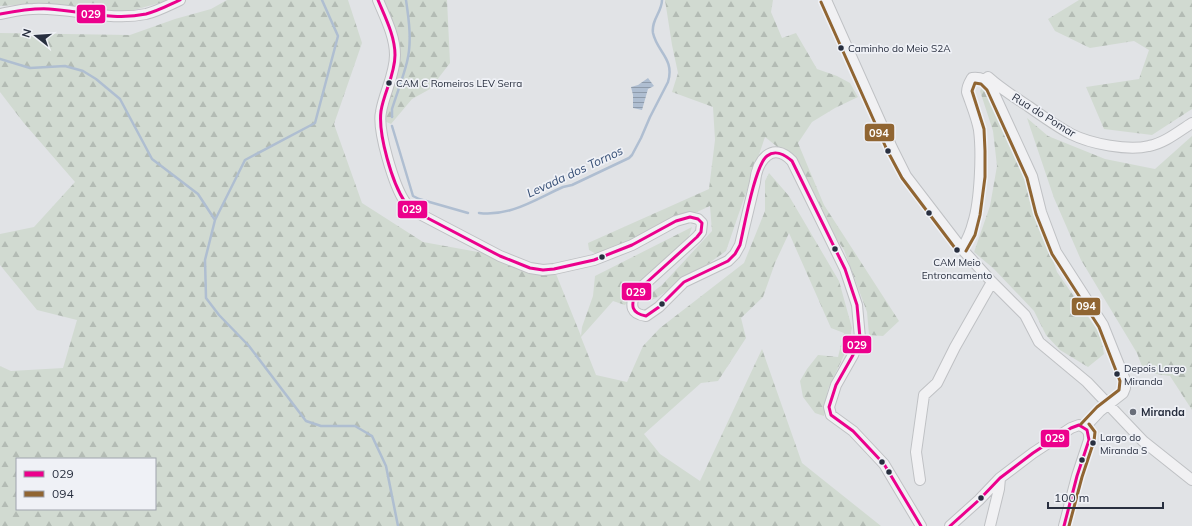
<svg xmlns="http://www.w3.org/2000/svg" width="1192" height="526" font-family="Mulish,sans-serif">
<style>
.forest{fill:url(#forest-firs);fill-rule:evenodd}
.water{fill:url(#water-rules)}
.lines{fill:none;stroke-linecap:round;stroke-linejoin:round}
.stream{stroke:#afbed1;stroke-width:2.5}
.minor-casing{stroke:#bfc1c4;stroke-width:12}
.minor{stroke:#f1f1f3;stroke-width:10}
.bus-1-casing{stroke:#eff1f6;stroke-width:6}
.bus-2-casing{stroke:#eff1f6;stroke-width:6}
.bus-1{stroke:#ec008c;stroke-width:3}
.bus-2{stroke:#906532;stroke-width:3}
.bus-dot{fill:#282f3f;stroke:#eff1f6;stroke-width:1.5}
.poi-dot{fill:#696e79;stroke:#eff1f6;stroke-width:1.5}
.labels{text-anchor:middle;stroke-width:3.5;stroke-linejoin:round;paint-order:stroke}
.bus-label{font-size:10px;fill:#282f3f;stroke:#eff1f6;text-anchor:start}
.street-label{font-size:11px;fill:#282f3f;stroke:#eff1f6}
.poi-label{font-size:11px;font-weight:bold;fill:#282f3f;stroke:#eff1f6;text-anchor:start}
.water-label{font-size:12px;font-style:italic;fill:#334c73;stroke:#eff1f6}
.line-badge{stroke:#eff1f6;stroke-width:1.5}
.badge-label{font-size:11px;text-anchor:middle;font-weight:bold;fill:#fff}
</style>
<defs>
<pattern id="forest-firs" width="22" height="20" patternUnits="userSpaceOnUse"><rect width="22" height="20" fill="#d1dad1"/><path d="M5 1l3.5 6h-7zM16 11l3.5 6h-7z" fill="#b3bbb4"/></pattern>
<pattern id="water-rules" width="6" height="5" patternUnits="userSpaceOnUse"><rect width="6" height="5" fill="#afbed1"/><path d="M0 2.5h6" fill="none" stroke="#8e9bab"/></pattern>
</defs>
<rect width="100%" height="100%" fill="#e1e3e6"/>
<path class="forest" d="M0,0H171L130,11L79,10L29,4L0,6Z
M227,0H348L362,43L334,124L362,203L423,242L500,256L554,269L581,336L582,327L593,296L595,276L692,227L687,242L645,279L625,305L613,301L581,337L596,375L627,382L643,346L660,328L744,263L765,211V181L769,173L789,196L839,281L852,328L846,351L828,389L824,416L815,413L803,397L800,381L807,369L818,355L838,357L844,333L831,328L789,233L775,263L763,297L741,318L746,338L718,381L701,383L644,434L660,454L700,481L762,349L802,463L881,526H0V366L11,371L63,368L77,320L37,310L0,265V234L34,227L75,182L23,122L0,92V33L130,35L175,19L211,9ZM17,459H155V509H17Z
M378,0H447L450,63L430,89L412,99L391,124L380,119L395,56Z
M665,0H773L771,12L782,38L796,33L817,69L837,76L850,83L858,97L835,108L812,122L798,143L824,205L899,321L883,336L869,335L867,312L844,250L812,201L785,153L765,137L726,251L694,274L656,298L648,301L646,297L662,285L712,231L710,206L600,256L589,250L588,243L709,189L715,140L713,107L672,92L678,73L672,45Z
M1079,0H1192V109L1152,135L1104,129L1086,87L1139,79L1149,50L1134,41L1090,48L1055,31L1048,19Z
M983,85L1029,177L1042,227L1057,272L1100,334L1104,354L1088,367L1060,350L1046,335L1034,311L994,269L974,252L990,206L997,166L993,131L980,91Z
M1027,118L1048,136L1105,159L1155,169L1192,136V410L1170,376L1144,372L1137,353L1081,260L1054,198Z"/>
<path class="water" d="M648,78L654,86L648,89L642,110L633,108V95L631,87L638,85Z"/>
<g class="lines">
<path class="stream" d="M0,59L30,68L65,66L83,71L96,79L120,99L152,159L198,194L215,220L205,260L206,298L219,315L249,346L306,421L321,426H355L372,436L386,466L398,526
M392,117V109C397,93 403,78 407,62C412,42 409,20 406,0
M392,126L413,196L419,199L468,213
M479,213C510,217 536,199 563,187L572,185L629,158L632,155L641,138L650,117L668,82C675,59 657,52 653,33C651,20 662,12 662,0
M215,220L245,160L315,123L338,36L322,0"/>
<defs>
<path id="minor" d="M378,0C385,17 395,36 395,55C395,75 384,93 381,112C377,130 394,186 405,202C408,206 412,209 416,212L500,256L530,268L543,270L554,269L594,260L632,245L676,221L690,217L698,219L702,223L701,232L697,237L635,293C630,306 631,314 646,316L659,307L684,282L728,261L735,254L740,245L755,182C757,161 772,140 792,161L845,269L857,305L860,338L853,355L836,385L829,407L831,415L853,431L884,464L921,526
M826,0L892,148L906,176L962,249L992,282L1025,315L1039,342L1087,382L1143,441L1192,480
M0,14C11,12 22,9 33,9C71,7 109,22 146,14C158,11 169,5 180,0
M988,77C1000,88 1014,97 1028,106C1042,116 1056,126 1071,134C1091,144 1128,151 1149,146C1165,143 1179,131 1192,123
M962,249C967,240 971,232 973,223C980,202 982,153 979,130C977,118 971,104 967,92C967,86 969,83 972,78C982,77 985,80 991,87L1032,176L1041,212L1056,252L1103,325L1125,380V388L1123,393L1100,411L1085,427
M920,480L916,452L924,395L937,383L955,347L992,282
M950,526L979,500L1000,478L1033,453L1071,428L1079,425C1087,428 1090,431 1089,440L1077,476L1064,526
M990,526L999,489L1000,478"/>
</defs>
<use href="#minor" class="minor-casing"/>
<use href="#minor" class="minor"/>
<defs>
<path id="bus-1" d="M378,0C385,17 395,36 395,55C395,75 384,92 381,111C378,134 392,183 405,202C408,206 412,209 416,212L500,256L530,268L543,270L554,269L594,260L632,245L676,221L690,217L698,219L702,223L701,232L697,237L635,293C631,306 631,313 646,316L659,307L684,282L728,261L735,254L740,245C744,228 755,165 767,156C776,149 785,155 792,161L845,269L857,305L860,338L853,355L836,385L829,407L831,415L853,431L884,464L921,526
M0,14C16,11 32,8 49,9C81,11 114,21 146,14C158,11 169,5 180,0
M950,526L979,500L1000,478L1033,453L1071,428L1079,425L1087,430L1089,440L1077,476L1064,526"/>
<path id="bus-2" d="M821,2L887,150L902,178L958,252
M966,251L975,235L980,215L985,177V151L984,129L972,91L975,83L981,84L987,90L1027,178L1036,214L1052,254L1099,327L1120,381L1119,390L1097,407L1081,424
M1069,526L1082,477L1094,441L1095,432L1089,424"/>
</defs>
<use href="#bus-1" class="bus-1-casing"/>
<use href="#bus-2" class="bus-2-casing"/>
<use href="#bus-1" class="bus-1"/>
<use href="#bus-2" class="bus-2"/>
</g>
<g class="bus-dot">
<circle cx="841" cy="48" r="3.5"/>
<circle cx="389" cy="83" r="3.5"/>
<circle cx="888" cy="151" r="3.5"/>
<circle cx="929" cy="213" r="3.5"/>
<circle cx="835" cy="249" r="3.5"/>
<circle cx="957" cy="250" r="3.5"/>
<circle cx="602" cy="257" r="3.5"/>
<circle cx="662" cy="304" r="3.5"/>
<circle cx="1117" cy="374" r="3.5"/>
<circle cx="1093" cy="443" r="3.5"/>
<circle cx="1082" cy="460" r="3.5"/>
<circle cx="882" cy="462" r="3.5"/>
<circle cx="889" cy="472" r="3.5"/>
<circle cx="981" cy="498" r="3.5"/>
</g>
<circle class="poi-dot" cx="1133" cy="412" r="4"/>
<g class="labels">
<g class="bus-label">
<text x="848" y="52">Caminho do Meio S2A</text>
<text x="396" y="87">CAM C Romeiros LEV Serra</text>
<text x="957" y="266" text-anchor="middle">CAM Meio<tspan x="957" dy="13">Entroncamento</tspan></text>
<text x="1124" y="372">Depois Largo<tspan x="1124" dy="13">Miranda</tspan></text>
<text x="1100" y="441">Largo do<tspan x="1100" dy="13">Miranda S</tspan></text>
</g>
<g class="street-label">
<text transform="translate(1044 115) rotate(32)" y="4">Rua do Pomar</text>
</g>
<g class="poi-label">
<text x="1141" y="416">Miranda</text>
</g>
<g class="water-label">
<text transform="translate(575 172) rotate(-25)" y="4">Levada dos Tornos</text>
</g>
</g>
<g class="line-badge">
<rect x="76" y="4" width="30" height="20" rx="4" fill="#ec008c"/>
<rect x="864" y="123" width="31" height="19" rx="4" fill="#906532"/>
<rect x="397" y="200" width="31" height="19" rx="4" fill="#ec008c"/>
<rect x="621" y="282" width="31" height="19" rx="4" fill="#ec008c"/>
<rect x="1071" y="297" width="30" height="19" rx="4" fill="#906532"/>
<rect x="842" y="335" width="30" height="19" rx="4" fill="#ec008c"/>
<rect x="1040" y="429" width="30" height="19" rx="4" fill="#ec008c"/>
</g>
<g class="badge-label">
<text x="91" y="18">029</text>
<text x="879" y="137">094</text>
<text x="412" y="213">029</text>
<text x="636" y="296">029</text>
<text x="1086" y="310">094</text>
<text x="857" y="349">029</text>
<text x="1055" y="442">029</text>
</g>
<rect x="16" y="458" width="140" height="52" fill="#eff1f6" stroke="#9fa3ad"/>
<rect x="24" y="471" width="20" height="6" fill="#ec008c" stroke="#9fa3ad"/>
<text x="52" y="478" font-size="12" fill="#282f3f">029</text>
<rect x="24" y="491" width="20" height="6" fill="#906532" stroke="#9fa3ad"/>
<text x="52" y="498" font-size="12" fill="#282f3f">094</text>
<g transform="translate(36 36) rotate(287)" stroke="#eff1f6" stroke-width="3" paint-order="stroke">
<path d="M0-3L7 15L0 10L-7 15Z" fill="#282f3f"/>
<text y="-6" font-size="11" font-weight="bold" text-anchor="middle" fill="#282f3f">N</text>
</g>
<path d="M1048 502v6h115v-6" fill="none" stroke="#282f3f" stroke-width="2"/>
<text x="1054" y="502" font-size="12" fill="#282f3f" stroke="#eff1f6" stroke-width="3" paint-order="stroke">100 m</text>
</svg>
